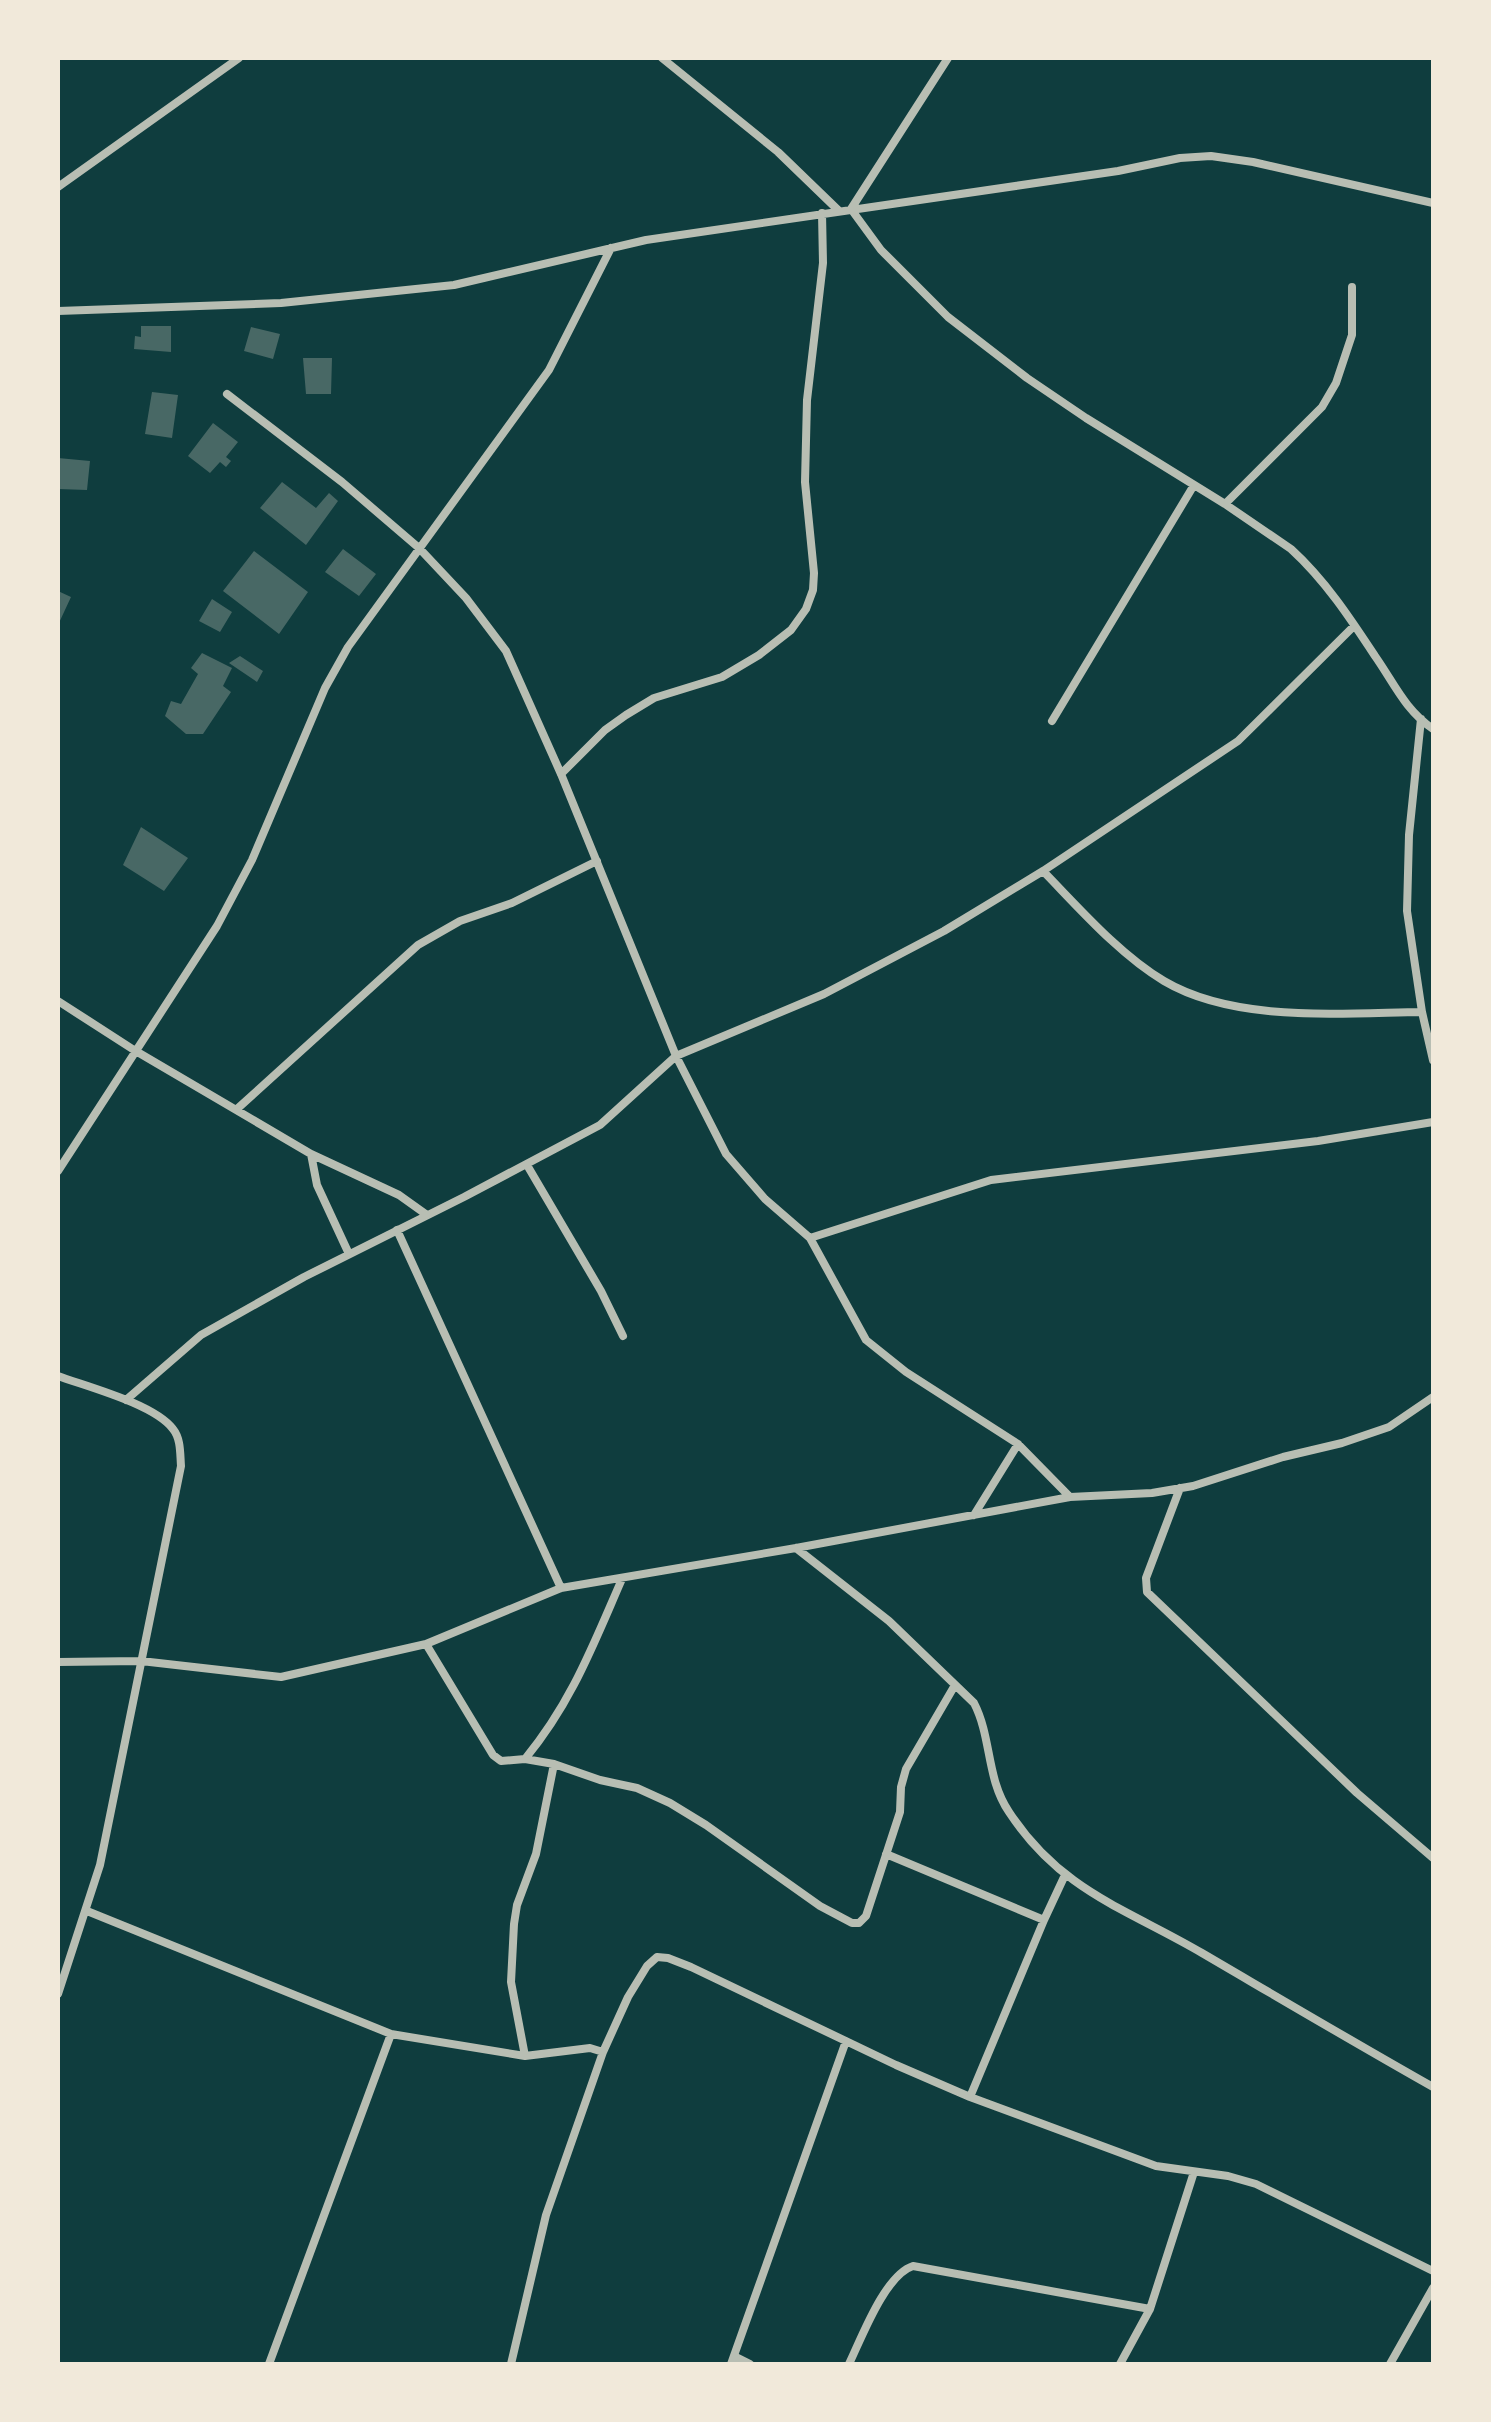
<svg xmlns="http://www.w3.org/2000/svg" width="1491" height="2422" font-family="'Roboto Serif',serif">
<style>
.building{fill:#486865}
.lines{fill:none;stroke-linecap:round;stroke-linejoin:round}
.minor{stroke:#b8beb3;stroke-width:8}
</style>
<rect width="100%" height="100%" fill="#0f3d3e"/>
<path class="building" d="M141,326H171V352L134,349L135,336L141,337Z
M251,327L280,334L273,359L244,351Z
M303,358H332L331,394H306Z
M152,392L178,395L172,438L145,434Z
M213,423L238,442L226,457L231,461L226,467L220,462L210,473L188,456Z
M58,458L90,461L87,490L58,489Z
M282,482L316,508L329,493L338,501L306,545L260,508Z
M343,549L376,574L359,596L325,572Z
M254,551L308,592L279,634L223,591Z
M58,591L71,597L58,625Z
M212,599L232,612L220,632L199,621Z
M202,653L232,668L223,686L231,692L203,734H186L165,716L171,701L181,704L198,674L191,668Z
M240,656L263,671L257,682L229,663Z
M141,827L188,858L164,891L123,865Z"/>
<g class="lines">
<path class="minor" d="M662,58L778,152L838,210
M948,58L851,209L881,250L948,317L1027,378L1086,418L1225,504L1291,549C1325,580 1350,618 1375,656C1394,683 1405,710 1433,729
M58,187L239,58
M58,311L281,303L454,285L646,240L1118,171L1180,158L1211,156L1253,162L1433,203
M227,394L342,482L419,548L466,598L506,651L561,774L676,1056L726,1154L765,1199L810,1238L866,1340L906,1372L1018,1444L1070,1497
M1225,504L1322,407L1336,383L1352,335V287
M1421,719L1409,835L1407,911L1422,1012L1433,1060
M1052,721L1194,485
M561,774L605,730L626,715L654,698L722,677L759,655L791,630L806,609L813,590L814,573L805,482L807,400L823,263L822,213
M1043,871C1079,908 1120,955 1164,981C1235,1023 1342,1013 1422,1012
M58,1001L134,1050L311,1154L399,1195L427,1215
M237,1109L418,945L460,921L512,903L597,861
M311,1154L317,1185L349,1254
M527,1165L601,1291L623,1336
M58,1171L217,926L252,860L325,688L348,647L549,370L611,248
M397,1230L561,1588
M810,1238L991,1180L1318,1141L1433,1122
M58,1376C88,1387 154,1404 173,1429C181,1439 180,1453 181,1466L100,1865L58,1994
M126,1400L201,1335L304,1277L464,1197L600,1125L676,1056L824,994L944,931L1043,871L1238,741L1354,626
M1180,1488L1146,1578L1147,1592L1357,1793L1433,1858
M974,1515L1018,1444
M796,1548L889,1621L974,1703C992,1738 986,1778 1009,1812C1061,1891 1125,1908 1202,1953C1279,1998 1355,2043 1433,2087
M426,1644L493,1755L501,1761L525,1759L554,1764L600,1780L637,1788L670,1803L706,1825L820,1906L852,1923H859L866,1916L900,1812L901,1787L906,1769L955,1685
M58,1662L141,1661L281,1677L426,1644L561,1588L796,1548L1070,1497L1152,1493L1193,1486L1283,1457L1342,1443L1389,1427L1433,1397
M525,1759C572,1702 593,1645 622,1579
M886,1854L1044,1920
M87,1911L391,2034L525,2056L590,2048L603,2052
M525,2056L511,1982L514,1924L517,1905L536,1854L554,1764
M970,2097L1044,1920L1065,1875
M734,2356L750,2364
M269,2364L391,2034
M511,2364L546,2215L603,2052L628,1997L647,1966L657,1957L668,1958L691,1967L896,2065L970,2097L1156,2166L1228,2176L1256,2184L1433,2271
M731,2364L846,2041
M849,2364C862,2337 885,2275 913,2266L1150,2309
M1120,2364L1150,2309L1194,2172
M1390,2364L1433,2288"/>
</g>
<rect width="1491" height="2422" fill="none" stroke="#f1e9da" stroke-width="120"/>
</svg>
